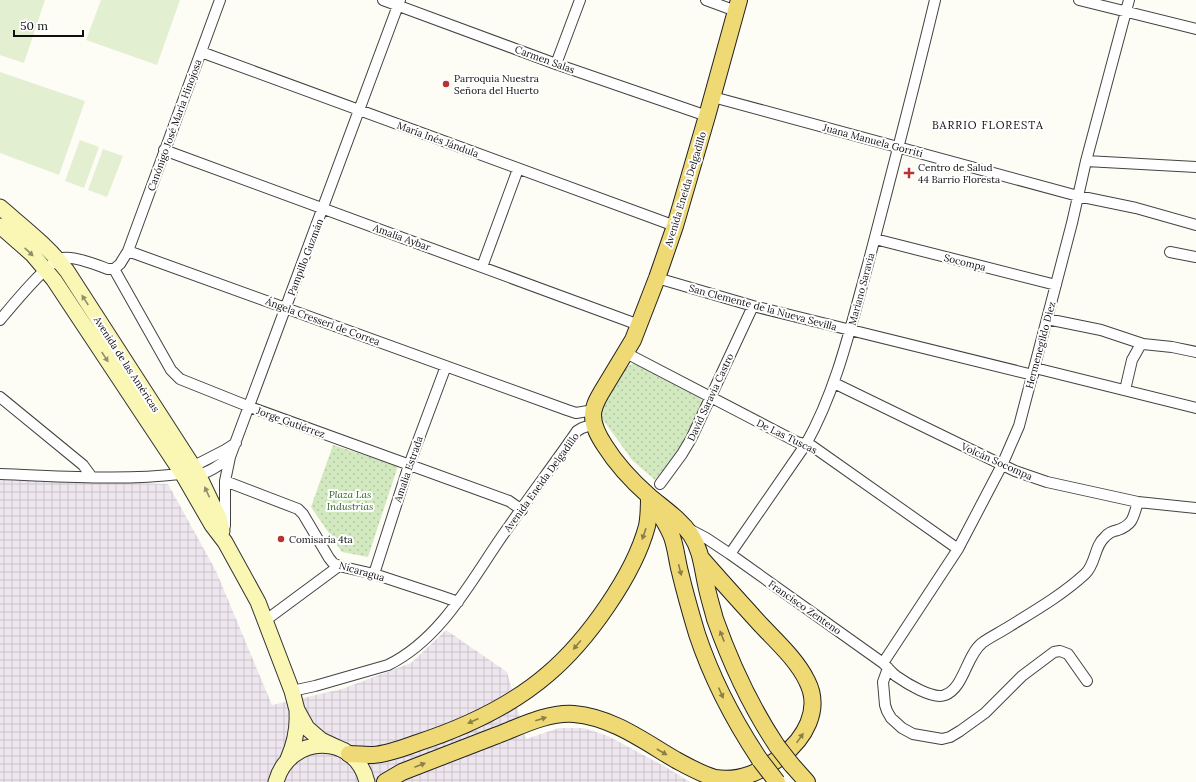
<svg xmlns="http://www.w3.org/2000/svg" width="1196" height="782" font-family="Lora,serif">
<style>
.industrial{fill:url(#industrial-grid)}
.grass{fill:url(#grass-dots)}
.pitch{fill:#e3efd1}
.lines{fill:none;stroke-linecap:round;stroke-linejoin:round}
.minor-casing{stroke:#434343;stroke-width:12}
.secondary-casing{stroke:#323232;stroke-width:17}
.primary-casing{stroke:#212121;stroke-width:18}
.minor{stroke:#fff;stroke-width:10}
.secondary{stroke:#faf6b4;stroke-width:15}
.primary{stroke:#efd974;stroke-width:16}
.primary-bridge-casing{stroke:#212121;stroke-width:18;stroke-linecap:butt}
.primary-bridge{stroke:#efd974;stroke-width:16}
.oneway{fill:#918e6a}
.oneway2{fill:#8b7f47}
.poi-dot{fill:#b93330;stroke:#fff;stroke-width:1.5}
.labels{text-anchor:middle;stroke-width:4;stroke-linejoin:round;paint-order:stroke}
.street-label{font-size:10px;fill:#101010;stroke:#fff}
.poi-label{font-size:10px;fill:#101010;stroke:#fff;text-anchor:start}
.park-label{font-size:10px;font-style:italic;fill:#2d6524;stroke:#fff}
.neighbourhood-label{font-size:11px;letter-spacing:1px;fill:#101010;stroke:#fff}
</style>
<defs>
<pattern id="industrial-grid" width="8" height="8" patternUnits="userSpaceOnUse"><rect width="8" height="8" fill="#eee6ee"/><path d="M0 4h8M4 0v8" fill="none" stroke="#cbc4cb"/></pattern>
<pattern id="grass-dots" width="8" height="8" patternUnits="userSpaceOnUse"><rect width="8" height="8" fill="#d2e8bf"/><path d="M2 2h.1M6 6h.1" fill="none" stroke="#b3c6a3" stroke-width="1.8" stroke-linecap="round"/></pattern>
</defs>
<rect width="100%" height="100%" fill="#fefdf5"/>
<path class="industrial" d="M0,479L168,484L216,571L272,705L342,689L411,663L446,630L507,672L526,739L559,728H584L608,736L664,766L690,782H0Z"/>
<path class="grass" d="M634,363L700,397L703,405L681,448L655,480L633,461L601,417V404L623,369Z
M333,445L398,466L368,557L342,552L311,507Z"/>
<path class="pitch" d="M0,0H45L24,63L0,55Z
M101,0H180L157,65L86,40Z
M0,72L85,101L59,175L0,153Z
M80,140L99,147L84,188L65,181Z
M103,149L123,156L107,197L88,190Z"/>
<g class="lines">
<defs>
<path id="minor" d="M383,0L556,64L707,116
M706,0L736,11
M1079,0L1196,29
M201,52L675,226
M556,64L580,0
M713,97L1078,196L1136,208L1196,225
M164,150L639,325
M1086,161L1196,167
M875,239L1056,285
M128,251L220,0
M1170,252L1196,257
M482,267L518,169
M114,269L171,370L180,379L250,407L509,501L522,510
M657,278L753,306L1033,375
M1047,319L1101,330L1143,344L1172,347L1196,352
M0,320C11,307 49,260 63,258C75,256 97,265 108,269H114L120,264L128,251L567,410L576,413L594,410
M626,353L797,442L812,446L958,549
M1035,368L1196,408
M834,383L1015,471L1047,482L1138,502L1196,508
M1125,390L1132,360L1141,344
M0,397L83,465L91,476
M188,469L225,450L236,443
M0,474C59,476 121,481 180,474C188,473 196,475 204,473C214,470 222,463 230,457
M225,481L298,509L303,514L329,558L333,563L339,566L374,574L441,596L458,602
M660,484L682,454L691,439L753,306
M225,526V481L230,457L400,0
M687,528L706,538L730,554L883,663C887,667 891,672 896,676C906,683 933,700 945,695C964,688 966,656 982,643C990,637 1001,632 1010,626C1036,610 1062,595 1085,574C1096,564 1094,546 1105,537C1108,533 1113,531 1118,530C1134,524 1133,517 1138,502
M730,554L806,444C837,389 851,325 868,264C891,176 914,88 935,0
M374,574L409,465L446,366
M266,620L339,566
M883,663L958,549L1002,465L1019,426L1072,223L1086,161L1129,0
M888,668L883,682L885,705L887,711L891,718L902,728L913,734L942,739L950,737L960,731L985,713L1022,676L1054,652L1060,651L1068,654L1087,681
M292,691L315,686L388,665C445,637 474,574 510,525C532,493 555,463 577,431L582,428L594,424"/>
<path id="secondary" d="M0,207C23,227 48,246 67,271L198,474L219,518L222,531
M0,226L32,254L54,280L182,473L212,525L225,542L258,602L292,691L297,710L307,728L321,740L338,748
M288,759C295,743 298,730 297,713
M276,782C289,734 355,732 367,782"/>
<path id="primary" d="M739,0L707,116L675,226L657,278L633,340L601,393C597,400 593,407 593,415C593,427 599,437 605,446C617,465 632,481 649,496C663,508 680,519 691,535C701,550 702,566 706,584C708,595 712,607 715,619C731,664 751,707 777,746
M656,507C661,517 668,526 672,537C676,548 677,561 680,572C685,593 691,614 697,634C712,679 734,721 760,760
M349,754C357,754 365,755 373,755C388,754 403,748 417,743C463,728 511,706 548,674C587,641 634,575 647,526C649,516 649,506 649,496
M791,764L807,782
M385,782L402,772C433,760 464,748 495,736C519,727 547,712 574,714C612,717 645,742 676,760C689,767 701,774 715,778C741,782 762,771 782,756C804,739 822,710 807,681C797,660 777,642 761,625C741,603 721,581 701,558"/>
</defs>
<use href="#minor" class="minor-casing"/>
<use href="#secondary" class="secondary-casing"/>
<use href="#primary" class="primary-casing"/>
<use href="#minor" class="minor"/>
<use href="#secondary" class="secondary"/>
<use href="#primary" class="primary"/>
<defs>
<path id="primary-bridge" d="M777,746L791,764
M760,760L777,782"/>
</defs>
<use href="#primary-bridge" class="primary-bridge-casing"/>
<use href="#primary-bridge" class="primary-bridge"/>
</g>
<defs><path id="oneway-solid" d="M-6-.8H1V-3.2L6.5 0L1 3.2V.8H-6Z"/></defs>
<g class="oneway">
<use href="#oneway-solid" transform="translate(29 252) rotate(43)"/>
<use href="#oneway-solid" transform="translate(85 300) rotate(-123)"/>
<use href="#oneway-solid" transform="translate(105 357) rotate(57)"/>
<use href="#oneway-solid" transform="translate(207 492) rotate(-115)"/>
</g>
<g class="oneway2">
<use href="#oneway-solid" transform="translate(644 534) rotate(109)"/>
<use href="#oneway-solid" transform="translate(680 570) rotate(76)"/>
<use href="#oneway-solid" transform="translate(722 636) rotate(-111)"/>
<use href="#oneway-solid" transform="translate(577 645) rotate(130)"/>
<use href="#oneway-solid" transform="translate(721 693) rotate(66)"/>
<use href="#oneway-solid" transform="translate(541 719) rotate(-17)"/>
<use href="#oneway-solid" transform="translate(473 721) rotate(156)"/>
<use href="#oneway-solid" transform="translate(800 738) rotate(-55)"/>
<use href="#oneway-solid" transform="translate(662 752) rotate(30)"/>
<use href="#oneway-solid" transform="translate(420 765) rotate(-21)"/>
</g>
<g class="poi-dot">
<circle cx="446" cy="84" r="4"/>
<path d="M907 167h4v4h4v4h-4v4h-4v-4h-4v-4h4z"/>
<circle cx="281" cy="539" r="4"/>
</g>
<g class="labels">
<g class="street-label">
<text transform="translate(545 59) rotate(20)" y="4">Carmen Salas</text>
<text transform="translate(174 125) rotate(-70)" y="4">Canónigo José María Hinojosa</text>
<text transform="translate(438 139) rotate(20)" y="4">María Inés Jándula</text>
<text transform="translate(873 140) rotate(15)" y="4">Juana Manuela Gorriti</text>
<text transform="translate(685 189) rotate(-73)" y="4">Avenida Eneida Delgadillo</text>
<text transform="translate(402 237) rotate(20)" y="4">Amalia Aybar</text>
<text transform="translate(305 257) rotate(-69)" y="4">Pampillo Guzmán</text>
<text transform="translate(965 262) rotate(14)" y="4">Socompa</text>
<text transform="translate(861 289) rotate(-75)" y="4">Mariano Saravia</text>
<text transform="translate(763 307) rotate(15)" y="4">San Clemente de la Nueva Sevilla</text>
<text transform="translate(323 321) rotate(20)" y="4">Ángela Cresseri de Correa</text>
<text transform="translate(1040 345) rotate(-75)" y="4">Hermenegildo Diez</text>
<text transform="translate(127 364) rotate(57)" y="4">Avenida de las Américas</text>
<text transform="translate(710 397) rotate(-65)" y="4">David Saravia Castro</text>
<text transform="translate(291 422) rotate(20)" y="4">Jorge Gutiérrez</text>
<text transform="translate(787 436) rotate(26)" y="4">De Las Tuscas</text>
<text transform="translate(997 461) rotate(24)" y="4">Volcán Socompa</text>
<text transform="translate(408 469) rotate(-71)" y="4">Amalia Estrada</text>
<text transform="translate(541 482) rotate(-54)" y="4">Avenida Eneida Delgadillo</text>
<text transform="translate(362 571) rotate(16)" y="4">Nicaragua</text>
<text transform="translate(805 607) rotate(35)" y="4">Francisco Zenteno</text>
</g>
<g class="poi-label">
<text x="454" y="82">Parroquia Nuestra<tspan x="454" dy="12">Señora del Huerto</tspan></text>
<text x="918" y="171">Centro de Salud<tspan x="918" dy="12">44 Barrio Floresta</tspan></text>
<text x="289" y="543">Comisaría 4ta</text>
</g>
<g class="park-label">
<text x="350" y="498">Plaza Las<tspan x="350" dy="12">Industrias</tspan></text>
</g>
<g class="neighbourhood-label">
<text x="988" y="129">BARRIO FLORESTA</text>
</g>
</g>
<path d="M14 30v6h69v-6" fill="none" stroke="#101010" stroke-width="2"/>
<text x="20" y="30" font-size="12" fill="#101010" stroke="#ffffff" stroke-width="3" paint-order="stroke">50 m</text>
</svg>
